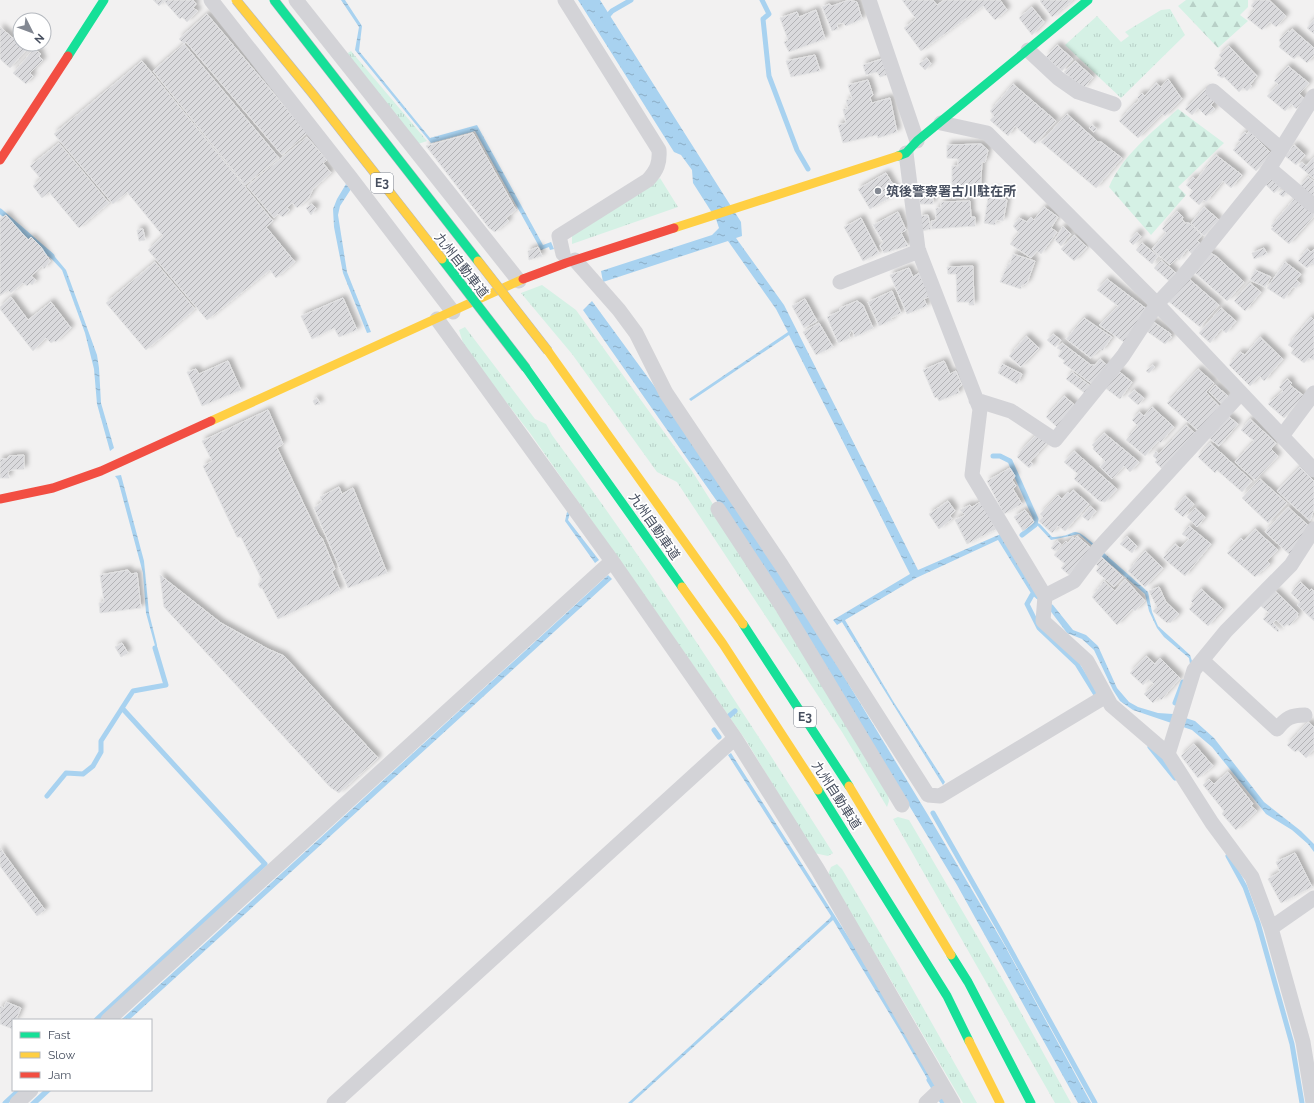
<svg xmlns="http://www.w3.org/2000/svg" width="1314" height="1103" font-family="Raleway,'Noto Sans JP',sans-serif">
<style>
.grass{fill:url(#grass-tufts)}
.forest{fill:url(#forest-firs)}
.water{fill:url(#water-ripples)}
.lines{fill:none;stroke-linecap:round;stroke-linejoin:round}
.stream{stroke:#a8d2f0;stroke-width:5}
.building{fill:url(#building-hatch);stroke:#e3e3e4;filter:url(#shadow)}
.street{stroke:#d3d3d7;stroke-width:15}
.fast{stroke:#16e098;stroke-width:9}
.slow{stroke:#ffcf43;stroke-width:9}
.jam{stroke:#f24e42;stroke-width:9}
.fast-bridge-casing{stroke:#b6b8c1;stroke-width:10;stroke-linecap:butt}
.slow-bridge-casing{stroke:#b6b8c1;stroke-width:10;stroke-linecap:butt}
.fast-bridge{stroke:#16e098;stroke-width:9}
.slow-bridge{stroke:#ffcf43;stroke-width:9}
.poi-dot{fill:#838892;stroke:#fff;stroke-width:1.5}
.labels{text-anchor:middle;stroke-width:3.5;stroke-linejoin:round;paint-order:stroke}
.shield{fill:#fff;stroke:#7e848f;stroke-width:1}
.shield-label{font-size:12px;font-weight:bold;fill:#474f5f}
.poi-label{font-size:13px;font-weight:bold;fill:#474f5f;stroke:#fff;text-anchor:start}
.street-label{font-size:13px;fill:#474f5f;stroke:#fff}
</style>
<defs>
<pattern id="grass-tufts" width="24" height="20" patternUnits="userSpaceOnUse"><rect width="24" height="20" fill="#d5f1e5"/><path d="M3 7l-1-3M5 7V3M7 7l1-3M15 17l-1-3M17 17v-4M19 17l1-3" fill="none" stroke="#b8d0c7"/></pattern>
<pattern id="forest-firs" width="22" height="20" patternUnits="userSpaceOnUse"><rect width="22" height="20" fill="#d5f1e5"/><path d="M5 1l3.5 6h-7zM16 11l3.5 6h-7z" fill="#b8d0c7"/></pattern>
<pattern id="water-ripples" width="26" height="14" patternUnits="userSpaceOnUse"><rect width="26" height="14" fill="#a8d2f0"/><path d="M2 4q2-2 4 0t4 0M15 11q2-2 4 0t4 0" fill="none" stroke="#8badc6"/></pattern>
<pattern id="building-hatch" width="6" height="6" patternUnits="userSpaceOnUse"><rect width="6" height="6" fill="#dadadd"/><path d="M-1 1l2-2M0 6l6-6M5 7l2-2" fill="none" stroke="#b3b3b6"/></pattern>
<filter id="shadow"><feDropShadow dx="3.5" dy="-3.5" stdDeviation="2" flood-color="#0004"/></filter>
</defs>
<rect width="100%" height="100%" fill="#f2f1f1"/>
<path class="grass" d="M1170,9L1185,35L1121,98L1065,45L1097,16L1121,42L1129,36L1125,32L1161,10Z
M351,51L427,141L415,145L343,56Z
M660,178L678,207L572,244V236Z
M542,285L576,310L692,471L778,607L887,789L889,801L887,807L842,732L677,482L657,472L572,354L521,293Z
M465,327L535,419L546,424L552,435C652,570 743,712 833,853L828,856L814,853L747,742L530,433L465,349L459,330Z
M898,817L909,820L1004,982L1071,1103H1055L893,819Z
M837,864L842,869L899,965L977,1103H963L882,965L827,877L831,867Z"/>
<path class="forest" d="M1186,0H1248V7L1240,15L1248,21L1218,48L1178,6Z
M1178,109L1224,143L1178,187L1186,195L1151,235L1109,187C1123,155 1152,132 1178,109Z"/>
<path class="water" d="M341,0H345L362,26L359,51L430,138L477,125L543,245L551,242L554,249L550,250L549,247L541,250L475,131L431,143L355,50L359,27Z
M578,0H600L741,222L742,236L736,238L784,305L918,570L1003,533L1039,596L1053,605L1073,630L1086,635L1098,646L1117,688L1129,702L1138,707L1158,713L1173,714L1195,721L1214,738L1264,802L1301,831L1314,844V852L1308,844L1292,830L1266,814L1212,747L1192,730L1133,710L1120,701L1113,690L1094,650L1082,639L1067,633L1049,609L1032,595L998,540L916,578L845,620L893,701L945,782L943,785L842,622L837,625L833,620L910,574L789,335L691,401L689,399L788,332L776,309L728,241L603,282L601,271L712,235L719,228L716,219L693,183L692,170L681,155L674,152Z
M346,184L351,189L340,206L338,215L347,272L371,332L367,333L343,273L334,227L333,209L337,199Z
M50,251L66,270L97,355L99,368L101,403L114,448L110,451L97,404L94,369L85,333L62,270L47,254Z
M592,301L663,398L788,584L928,815L1005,946L1091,1103H1078L957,885L866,734L721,507L583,310Z
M121,475L144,561L149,613L157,645V653L146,613L143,573L118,480L115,476Z
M567,512L570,513L568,520L599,560L595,563L565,521Z
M1035,522L1040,524L1052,537C1080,537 1068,521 1096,546L1095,548L1079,534L1051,540L1038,526L1035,525Z
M1104,553L1148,592L1152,612L1158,626L1190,655L1193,664H1190L1189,658L1164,637L1157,628L1149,611L1145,594L1101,556Z
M608,575L612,579L129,1020H121Z
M731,753L879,985L934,1084L932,1087L901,1033L833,920L632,1103H628L830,918L831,916L728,755Z
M44,1090H52L38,1103H30Z"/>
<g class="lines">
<path class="stream" d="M762,0L769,14L763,19L769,76L797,150L808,169
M605,19L612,11L631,0
M0,211L52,256
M993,456H1000L1010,461L1036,519L1035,525L1022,535
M1032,595L1027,604L1039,628L1077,664L1098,698
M1175,703L1183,682
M728,717L735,711
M714,730L719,737
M1150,747L1175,778
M47,796L66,773L83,774L93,766L101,752V741L133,691L166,685L155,648
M933,813L999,929L1095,1103
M1228,856L1245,887L1258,923L1292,1044L1302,1103
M96,1020L265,864L122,708
M929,1080L943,1103
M5,1103L19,1090"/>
</g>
<path class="building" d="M153,0H193L196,4L193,8L198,11L187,22L182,17L180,19L164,1L159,6Z
M849,0L857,2L862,19L846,26L843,23L837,24L838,29L832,31L822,7L829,4L832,6Z
M902,0H933L937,5L944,0H1000L1007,10L995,20L983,6L921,51L904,28L916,19Z
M1041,0H1073L1052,17L1040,1Z
M1255,0H1269L1286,16L1276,27L1270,22L1262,30L1247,18L1255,10L1251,6Z
M1032,7L1044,22L1032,35L1019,18Z
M816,10L825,39L789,52L784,42L788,40L780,18L797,12L799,17Z
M207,14L307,133L282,155L186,42L184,44L179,39Z
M1314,19V34L1307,28Z
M0,27L13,38H16L20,41V44H23L27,49L10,68L0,59Z
M1292,29L1314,48V55L1307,63L1298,55L1294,59L1279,47L1281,43L1279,40L1288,31L1290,32Z
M184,44L279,158L245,185L153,71Z
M1057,45L1073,59L1062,71L1046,57Z
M1229,46L1257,76L1250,85L1252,86L1247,91L1243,88L1239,92L1224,77L1222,78L1217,75L1219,73L1214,68L1222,59L1219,55Z
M34,49L41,54L39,56L43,60L30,73L33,76L26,84L13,73Z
M815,55L820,71L791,77L786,61Z
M885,58L890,74L880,77L877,72L866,75L863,65Z
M927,58L931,64L925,70L919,64Z
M142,61L273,221L266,227L295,262L276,278L270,270L207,320L148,250L163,236L127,192L113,204L54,134Z
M1075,61L1093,77L1083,89L1064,72Z
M1288,66L1309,83L1299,94L1305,99L1296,109L1291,104L1285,111L1267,96L1278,84L1274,81Z
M1168,79L1182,99L1165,116L1162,114L1138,138L1119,121L1135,103L1136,104L1139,100L1137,98L1142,93L1145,96L1156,83L1161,87Z
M868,80L873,95L870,98L872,103L890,98L897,132L878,138L877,135L843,143L838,125L846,123L843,109H848L846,100L852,99L848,85Z
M1013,84L1056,121L1035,144L1015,126L1008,136L990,120L994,116L990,111Z
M1206,89L1216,99L1211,105L1215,109L1206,116L1198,108L1192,115L1185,109Z
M1067,114L1098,142H1101L1122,158L1096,188L1041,142Z
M1092,125L1097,129L1094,132L1089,128Z
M1249,131L1272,154L1256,171L1233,150L1241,142L1238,140L1245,132L1247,134Z
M473,133L516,210L506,218L509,221L495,232L489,228L426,146Z
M307,137L327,160L323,163L331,173L313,189L308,199L297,208L292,203L287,208L290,210L283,217L278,214L274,218L247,186Z
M59,143L109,203L79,228L49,192L42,198L33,186L41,179L30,166Z
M981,144L988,150L985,162H982L980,196L952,193V166H958V159L947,158V145Z
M1294,145L1305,155L1296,165L1285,156Z
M1216,155L1242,175L1231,188L1223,181L1206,202L1204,200L1199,205L1189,196L1193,191L1186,185L1193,177L1196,180Z
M1314,157V179L1299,166L1302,162L1306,166Z
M886,173L898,193L870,209L858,189Z
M1308,177L1314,181V200L1299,187Z
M1273,178L1282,186L1274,193L1265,184L1269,179Z
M1284,189L1287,192L1283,197L1279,194Z
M991,190L1000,192L999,199L1007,200L1003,221L996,220L995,225L984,223L988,198Z
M933,194V204H920L919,195Z
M1295,198L1314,213V216L1289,244L1271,229L1273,227L1271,226Z
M970,201L971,217H975V226L932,229L931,221L936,220V208H941V202Z
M312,204L316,208L311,215L306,208Z
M1044,207L1058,217L1051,228L1057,232L1041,254L1037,251L1031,258L1010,244L1019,233L1013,226L1019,218L1027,222L1031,217L1034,220Z
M1204,207L1219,220L1204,236L1191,223Z
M1177,211L1183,217L1182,219L1185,223H1189L1202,235L1197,241L1201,244L1192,254L1187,249L1179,260L1177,258L1170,265L1152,249L1166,233L1162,229Z
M898,212L906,230L901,233L908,246L884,253L880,246L883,242L873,225Z
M6,215L28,240L31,237L41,247L50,261L44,269L42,266L31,276L36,280L32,285L30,283L27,286L23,283L11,293L8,290L0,296V219Z
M928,215L931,229L922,231L920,216Z
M861,218L879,253L863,261L844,227Z
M1063,226L1071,234L1061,246L1055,240Z
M143,229L145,240L139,241L137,230Z
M1137,232L1141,237L1133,245L1129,241Z
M1074,235L1087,247L1074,261L1061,249Z
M1142,243L1158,256L1152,264L1136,250Z
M538,247L542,256L529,260L528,251Z
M1264,248L1267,254L1254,259L1252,253Z
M1307,249L1311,252L1314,249V265L1312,263L1307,268L1298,261Z
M1208,252L1216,256L1244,282L1227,301L1193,271Z
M1013,254L1035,261L1027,283L1021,286V289L1000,282L1008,264H1010Z
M1161,260L1176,273L1169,281L1154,268Z
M155,262L195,309L146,350L106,303Z
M1285,262L1301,274L1296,280L1300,283L1296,288L1293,287L1284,299L1267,288Z
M973,266L974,305H969V302H957L956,274H948L947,267Z
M909,268L913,277L919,273L930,296L924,299L927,306L907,314L890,275Z
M1255,270L1271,277L1265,287L1250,280Z
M1188,278L1219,305L1200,327L1168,301Z
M1107,279L1148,310L1124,342L1099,325L1118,306L1097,290Z
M1250,283L1261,292L1245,311L1234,301Z
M892,291L901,313L891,318L892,320L879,326L868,302Z
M11,297L28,320L51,302L71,328L56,342L54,341L51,343L46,338L33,351L0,309V307Z
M343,298L357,330L339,337L334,328L312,339L301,316Z
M805,299L817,321L804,328L792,306Z
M857,301L863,305L873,328L855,337L852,330L849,335L850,338L838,343L827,317L840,311V308Z
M1221,308L1236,321L1226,333L1221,329L1210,343L1199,333Z
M1311,317L1314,320V360L1309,358L1304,363L1291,353L1294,349L1288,345Z
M1084,318L1112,337L1102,351L1100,349L1091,358L1066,339Z
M1152,321L1171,334L1170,336L1172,337L1165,344L1145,330Z
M819,323L833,347L816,355L803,332Z
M1053,334L1061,340L1055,347L1047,340Z
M1026,336L1039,348L1021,367L1009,356Z
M1260,337L1283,359L1264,381L1259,376L1250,386L1229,365L1240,352L1245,355Z
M1062,343L1091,365H1095L1100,359L1108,366L1092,384L1063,363L1065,361L1058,356L1062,351L1057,348Z
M228,361L241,390L202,406L187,372L196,369L199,374Z
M944,361L950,374L956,371L962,385L958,388L959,393L939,401L937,397L935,398L923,370Z
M1002,364L1022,374L1017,384L998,373Z
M1153,365L1155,367L1149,373L1146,371Z
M1198,369L1214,383L1206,392L1222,409L1197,430L1167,403Z
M1117,370L1132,382L1120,399L1104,387Z
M1072,372L1092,387L1086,394L1066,379Z
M1287,379L1292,383L1290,385L1304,396L1284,418L1268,404L1283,391L1279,387Z
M1215,385L1228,396L1222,404L1209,392Z
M1134,390L1144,398L1138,405L1128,396Z
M1064,396L1076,406L1057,427L1046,417Z
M317,398L320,404L315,405L313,401Z
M1152,407L1174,427L1160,443L1158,441L1145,456L1126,440L1138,426L1132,420L1139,412L1144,416Z
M268,410L283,444L277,448L318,534L322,538L335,569L332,572L340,590L278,619L262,588H260L258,584L262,580L241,537H237L203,466L212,461L202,441Z
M1228,416L1238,424L1219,446L1209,438Z
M1250,419L1276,443L1271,449L1278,456L1255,480L1235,462L1254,441L1241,430Z
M1186,425L1197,435L1164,471L1155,462L1157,460L1153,456L1156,451L1159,454Z
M1104,433L1139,462L1130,472L1124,466L1112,479L1100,467L1105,461L1093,449L1094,447L1092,445Z
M1037,434L1047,443L1030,462L1033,464L1029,468L1017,457L1023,448Z
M1210,443L1252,481L1242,492L1217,470L1215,473L1198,457Z
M1074,451L1117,489L1105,502L1099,501L1074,479L1078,474L1064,462Z
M24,455V469L11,470L8,472L9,478H0V459H7L9,456Z
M1300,467L1314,481V509L1310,521L1277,491Z
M1010,468L1015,476L1012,480L1016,486L1013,489L1022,504L1004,514L987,481Z
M1260,479L1287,503L1268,523L1242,498Z
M339,487L342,494L353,488L387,573L348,588L314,508L322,502L320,497Z
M1073,490L1089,504L1065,531L1058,526L1052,533L1039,521L1043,517L1040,514L1058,495L1062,499L1068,492L1070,494Z
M1185,496L1194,504L1183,517L1174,509Z
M948,501L955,511L950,516L952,519L939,529L929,514Z
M982,501L996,529L967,544L955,520L965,515L960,510L970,505L972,507Z
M1090,506L1096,511L1088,521L1082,516Z
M1288,507L1309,526L1290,555L1265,532Z
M1195,508L1205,517L1197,527L1187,517Z
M1025,510L1034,522L1023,531L1014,517Z
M1189,526L1211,544L1185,576L1163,558L1175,544L1180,548L1189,539L1182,534Z
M1255,529L1278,550L1267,561L1270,564L1255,577L1227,553L1241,538L1244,541Z
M1077,536L1092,549L1069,575L1061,568L1065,564L1054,555L1066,541L1068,543L1073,537L1075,539Z
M1127,536L1137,546L1132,553L1120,544Z
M1057,541L1061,544L1055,551L1051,548Z
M1145,551L1163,568L1145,587L1128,571Z
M1101,557L1123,577L1114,587L1096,571L1099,567L1096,564Z
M128,570L131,574L137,573L141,608L100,613L99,603L104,602L100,575Z
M160,575L221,623L268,649L284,656L378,758L339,793L330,787L164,607Z
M1125,579L1145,601L1135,611L1132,609L1117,625L1092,597L1104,581L1115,591Z
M1300,582L1310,591L1311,589L1314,591V621L1297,605L1300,602L1291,593Z
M1159,587L1166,602L1179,614L1170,623L1169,622L1167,623L1153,611L1157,607L1149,591Z
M1201,589L1223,609L1208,626L1189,609L1194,604L1191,601Z
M1275,591L1298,613L1297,615L1298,616L1289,626L1287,624L1284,627L1276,620L1273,623L1279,630L1278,632L1263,619L1269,613L1261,606Z
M122,643L128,653L121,657L115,647Z
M1146,656L1155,664L1160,658L1180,678L1161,700L1158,697L1153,703L1144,694L1154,684L1148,679L1143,685L1130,673Z
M1308,722L1314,727V749L1306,758L1298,750L1295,752L1287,745Z
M1194,744L1213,766L1198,778L1181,756Z
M1228,772L1253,804L1251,806L1257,811L1236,830L1222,814L1224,811L1203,785L1209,779L1214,784Z
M0,848L45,910L37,916L0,866Z
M1295,853L1312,887L1281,903L1268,879L1280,872L1276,862Z
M6,1002L21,1008L16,1020H13V1029L0,1024V1006L4,1008Z"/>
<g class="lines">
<path class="street" d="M211,0L350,177L453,312
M296,0L519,281
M869,0L917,141
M1028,50L1058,78L1078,92L1114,104
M1213,91L1281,149
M941,123L987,133L1157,304L1314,470
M906,153L918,249L980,409L972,475L1045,596L1043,621L1087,661L1111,705L1168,754L1212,823L1252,877L1271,928L1303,1042L1313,1103
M1269,168L1314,206
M563,254L559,236L648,180C657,170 660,163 659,150L565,0
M575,260L619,310L636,333L666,393L782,566L928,795L940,796L1106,696
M840,282L919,251
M437,319L612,561L735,738L818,870L953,1103
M976,400L1011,411L1055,440L1123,356L1157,304L1184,275L1267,172L1314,96
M1282,436L1314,393
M718,509L783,608L902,805
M1045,596L1074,581L1098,549L1241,393
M1202,660L1277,729C1286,718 1291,715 1305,715
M1168,754L1194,670L1226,631L1291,565L1314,529
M1271,928L1314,898
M108,1020L612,561
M17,1103L31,1090
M334,1103L735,738
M926,1103L943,1087"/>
<path class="fast" d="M68,56L104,0
M898,156L906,153L917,141L1088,0
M526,368L682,587
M743,624L849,786
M818,790L947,996L969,1041
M951,955L968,982L1031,1103"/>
<path class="slow" d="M674,228L898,156
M548,351L743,624
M211,421L523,279
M682,587L723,644L818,790
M849,786L951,955
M969,1041L1000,1103"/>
<path class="jam" d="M0,160L68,56
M523,279L566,263L674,228
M0,499L53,488L101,471L211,421"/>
<defs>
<path id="fast-bridge" d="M274,0L478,261
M442,259L526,368"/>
<path id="slow-bridge" d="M236,0L312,93L442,259
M478,261L548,351"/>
</defs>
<use href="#fast-bridge" class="fast-bridge-casing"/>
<use href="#slow-bridge" class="slow-bridge-casing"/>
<use href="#fast-bridge" class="fast-bridge"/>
<use href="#slow-bridge" class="slow-bridge"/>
</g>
<circle class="poi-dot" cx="878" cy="191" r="4"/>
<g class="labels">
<g class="shield">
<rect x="371" y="173" width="22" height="20" rx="3"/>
<rect x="794" y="707" width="22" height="20" rx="3"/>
</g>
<g class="shield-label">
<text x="382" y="187">E3</text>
<text x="805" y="721">E3</text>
</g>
<g class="poi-label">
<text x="886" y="196">筑後警察署古川駐在所</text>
</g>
<g class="street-label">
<text transform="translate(462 265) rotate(52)" y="5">九州自動車道</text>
<text transform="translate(655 526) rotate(55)" y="5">九州自動車道</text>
<text transform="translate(837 795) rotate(57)" y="5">九州自動車道</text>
</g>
</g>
<rect x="12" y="1019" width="140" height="72" fill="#ffffff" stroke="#b5b9bf"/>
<rect x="20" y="1032" width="20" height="6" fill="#16e098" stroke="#b5b9bf"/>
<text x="48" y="1039" font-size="12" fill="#474f5f">Fast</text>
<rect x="20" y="1052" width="20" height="6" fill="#ffcf43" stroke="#b5b9bf"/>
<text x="48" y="1059" font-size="12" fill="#474f5f">Slow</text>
<rect x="20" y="1072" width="20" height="6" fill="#f24e42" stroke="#b5b9bf"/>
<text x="48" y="1079" font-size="12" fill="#474f5f">Jam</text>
<g transform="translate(32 32) rotate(132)"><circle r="19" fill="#ffffff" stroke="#b5b9bf"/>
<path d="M0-3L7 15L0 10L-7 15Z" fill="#838892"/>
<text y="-6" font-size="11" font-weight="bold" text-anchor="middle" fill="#474f5f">N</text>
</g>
</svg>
